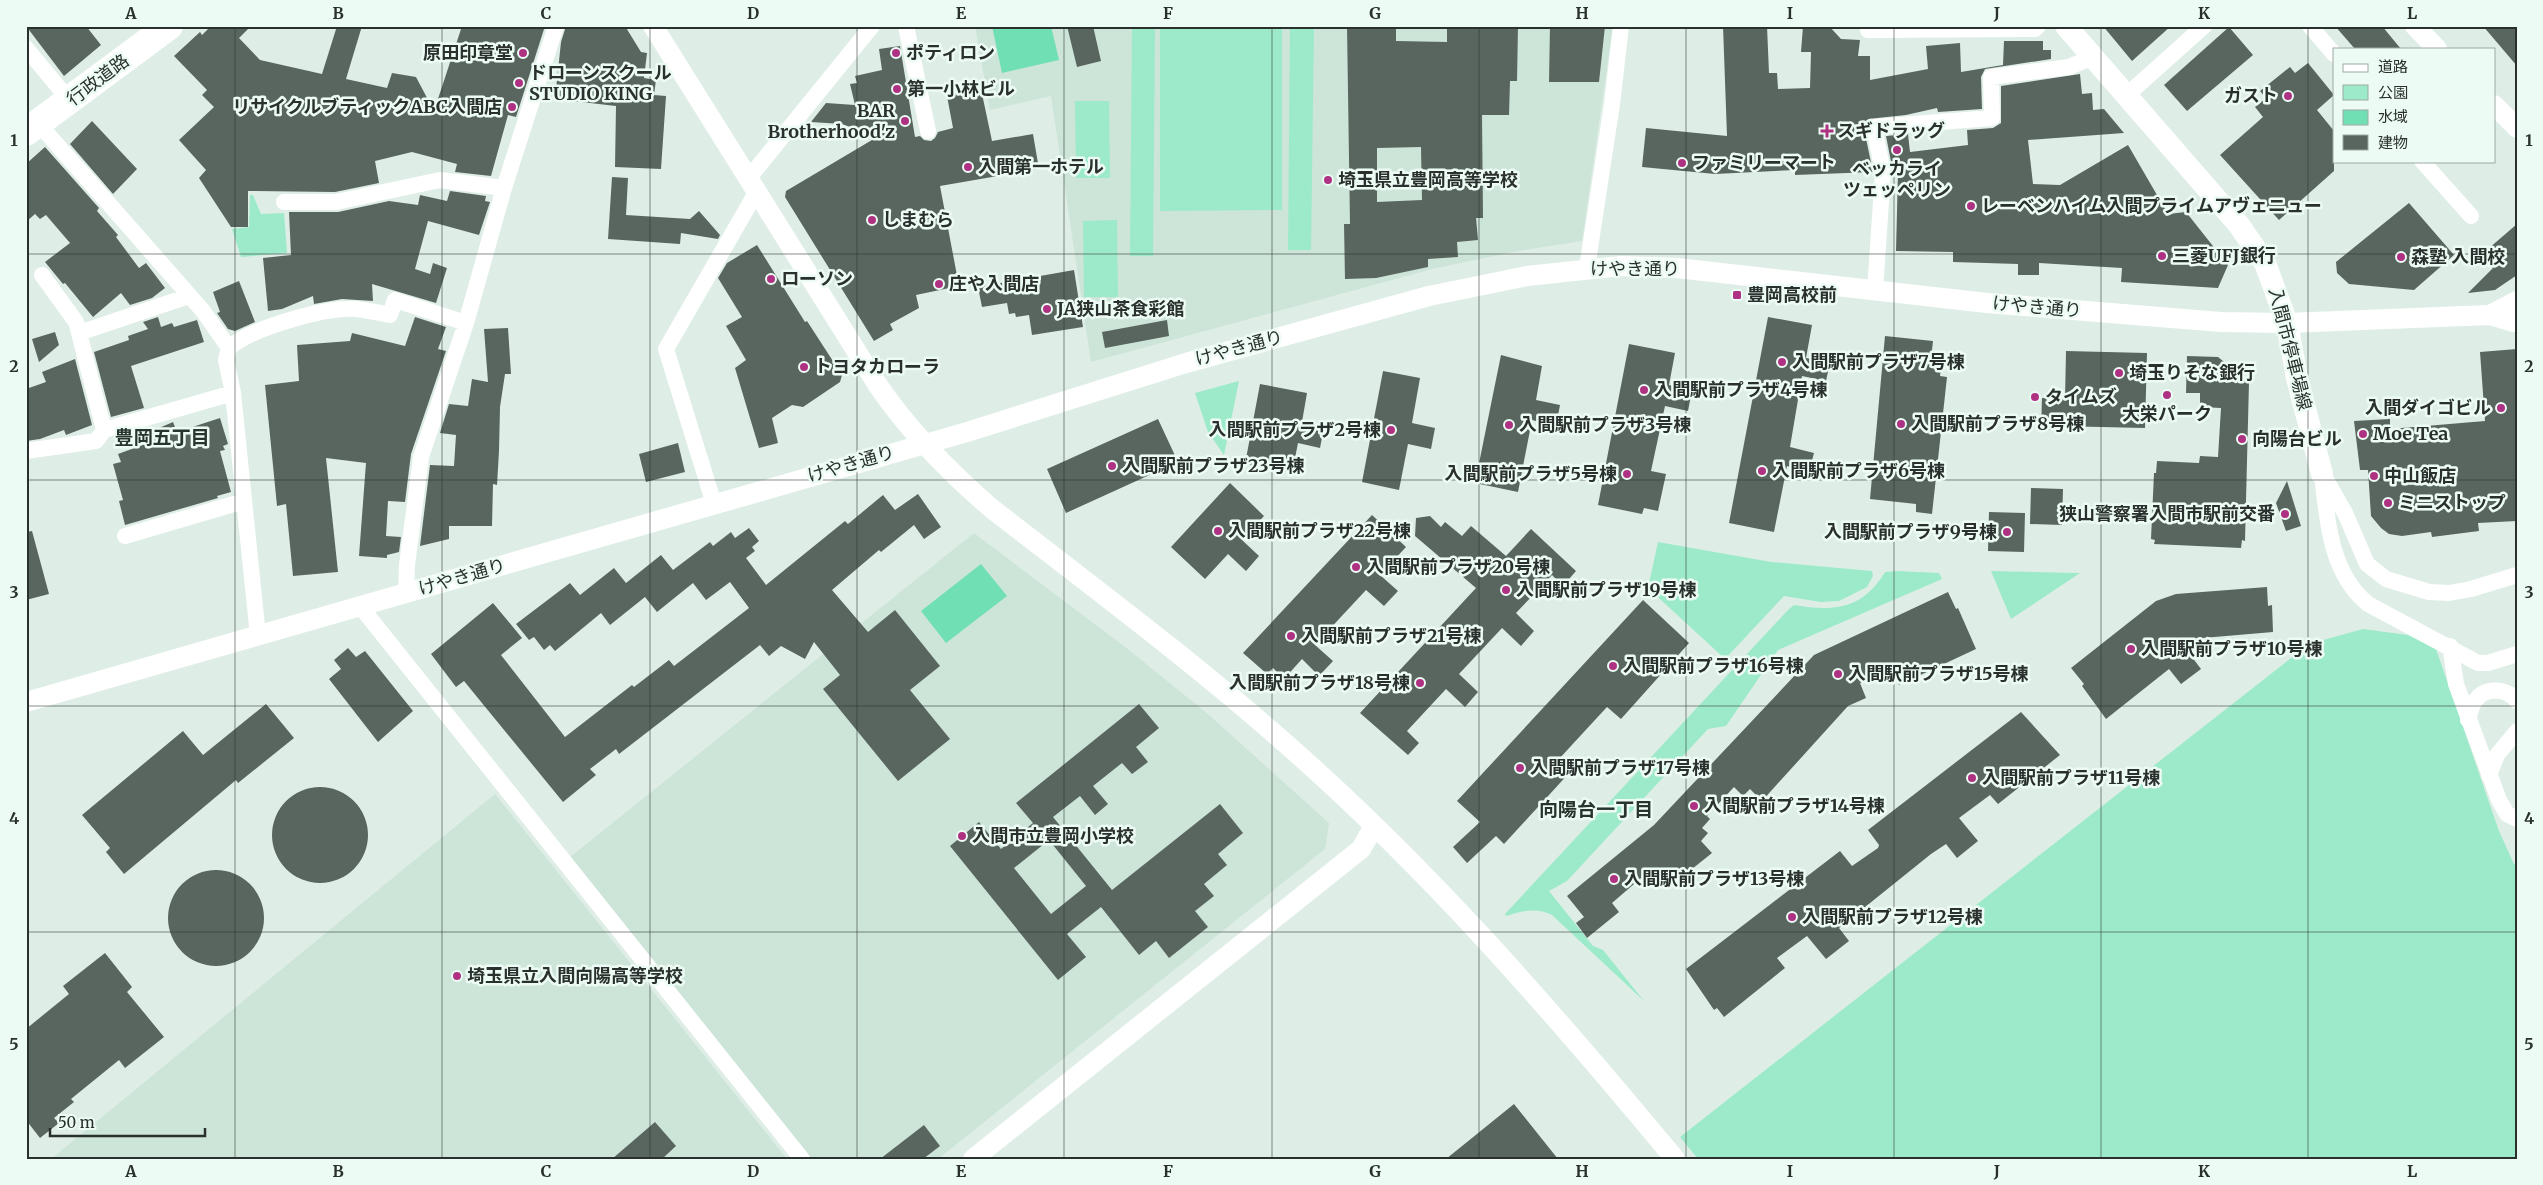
<svg xmlns="http://www.w3.org/2000/svg" width="2543" height="1185" font-family="Merriweather,'Noto Sans JP',serif">
<style>
.built{fill:#cde4d9}
.green{fill:#9ceac9}
.water{fill:#71dfb4}
.building{fill:#596660;fill-rule:evenodd}
.lines{fill:none;stroke-linecap:round;stroke-linejoin:round}
.minor{stroke:#fff;stroke-width:16}
.tertiary{stroke:#fff;stroke-width:20}
.secondary{stroke:#fff;stroke-width:22}
.trunk{stroke:#fff;stroke-width:28}
.grid{fill:none;stroke:#2a302d;stroke-width:1;stroke-opacity:0.55}
.poi-dot{fill:#af3282;stroke:#ecfbf4;stroke-width:2}
.labels{text-anchor:middle;stroke-width:5;stroke-linejoin:round;paint-order:stroke}
.poi-label{font-size:18px;font-weight:bold;fill:#2a302d;stroke:#ecfbf4;text-anchor:start}
.street-label{font-size:18px;fill:#2a302d;stroke:#ecfbf4}
.neighbourhood-label{font-size:19px;font-weight:bold;fill:#28342e;stroke:#ecfbf4}
.neatline{fill:none;stroke:#2a302d;stroke-width:2}
.grid-label{font-size:16px;text-anchor:middle;font-weight:bold;fill:#2a302d}
</style>
<rect width="100%" height="100%" fill="#deeee6"/>
<path class="built" d="M975,26H1613L1582,241L1518,251L1432,269L1091,362L1051,96L990,110Z
M974,533L1129,650L1209,715L1329,823L1325,849L938,1159H810L569,858Z
M495,794L787,1159H51Z"/>
<path class="green" d="M1132,26H1155L1153,256H1130Z
M1160,26H1282V210L1160,211Z
M1290,26H1314L1311,250H1288Z
M1075,101H1109L1110,178H1076Z
M250,195H253L261,214L284,213L287,253L241,257L232,229L249,227Z
M1117,220L1118,297H1084L1083,221Z
M1239,381L1224,455L1208,432L1195,393Z
M1658,542L1771,562L1872,571L1873,576L1867,587L1839,601L1821,602L1784,596L1725,659L1648,588Z
M1897,571L1939,573L1942,579L1778,650L1726,726L1708,729L1567,881L1549,891L1593,946L1603,950L1644,1001L1552,915C1536,907 1523,911 1506,916L1505,914L1788,610L1794,605C1834,612 1863,609 1885,572Z
M1991,571L2080,573L2011,619Z
M2363,629L2408,635L2436,649L2499,831L2514,864L2517,865V1159H1698L1680,1137L2309,644Z"/>
<path class="water" d="M992,26H1051L1059,60L1002,73Z
M981,564L1007,596L946,643L921,611Z"/>
<path class="building" d="M26,26H86L101,45L64,76Z
M211,26H251L239,38L260,60L322,74L337,26H362L346,79L387,88L392,73L416,77L434,111L462,26H545L516,117L508,115L491,176L455,172L457,164L412,152L375,161L379,183L335,192L248,191V227H231L199,178L206,170L179,140L214,107L202,95L207,90L174,56L200,32L202,35Z
M566,26H625L641,52L647,53L644,78L656,80L654,95L666,96L661,169L615,167L616,106L555,99L561,42Z
M1067,26H1093L1101,61L1077,67Z
M1347,26H1383V29H1396V41L1447,42V26H1518L1517,81H1510L1509,115H1482L1483,218H1476L1478,240L1457,242L1458,257L1428,259V267L1376,278L1345,279L1344,224H1350ZM1421,147L1422,200L1377,202V148Z
M1550,26H1605L1599,82H1549Z
M1723,26H1767L1769,73H1777L1778,89L1810,88L1811,52H1801L1803,26H1829L1841,39L1860,40L1858,56H1870V80L1928,69L1926,46L1960,43L1961,72L2003,65L2004,41H2043V50H2051V59L1985,69L1981,77L1982,109L1938,112L1937,108L1906,115L1868,119L1864,129L1873,172L1795,175V170L1715,174L1642,167L1646,128L1727,136Z
M2103,26H2171L2132,61Z
M2335,26H2382L2401,49H2355Z
M2483,26H2517V66Z
M2229,27L2253,55L2187,111L2164,85Z
M900,46L915,137L920,136L924,140L931,141L935,138L938,132L953,128L947,96L981,89L992,141L1033,134L1039,169L940,186L959,286L916,295L919,308L890,324L893,330L874,341L785,197L786,191L877,137L842,124L811,122L826,103L855,105L850,84L857,83L855,76L882,70L879,49Z
M2308,63L2334,95L2317,110L2334,131V171L2279,220L2220,155L2263,117L2255,107L2266,98L2260,91L2290,67L2295,73Z
M2080,74L2082,94L2092,93L2093,110L2104,109L2124,133L2028,140L2033,184L2060,185L2128,145L2168,214L2186,212L2228,265L2218,288L2121,282L2122,268L2039,263V275H2018V264L1953,262V252L1896,251L1898,172H1893L1886,136L1908,134L1910,152L1968,145L1967,130L1993,128L2001,123V86Z
M92,121L137,169L113,194L70,144Z
M45,147L99,208L97,211L118,235L116,237L139,268L146,263L165,288L152,298L130,305L121,293L93,317L65,283L63,284L45,262L70,243L46,215L40,219L35,214L26,222V164Z
M612,177L628,178L626,215L690,219L699,211L720,235L718,239L681,233L680,244L608,239Z
M450,191L486,196L485,201L490,202L479,235L428,221L415,269L430,274L433,263L447,268L436,303L372,284L373,301L342,299L314,304L313,296L282,309L268,311L263,258L291,255L289,212H338L389,201L418,205L420,195L447,201Z
M2409,203L2454,255L2414,290L2349,284L2337,273L2336,262Z
M2517,224V275L2495,290L2468,293L2493,268L2481,255Z
M757,245L805,322L807,321L842,375L840,382L803,407L792,405L772,418L778,443L759,448L735,368L746,360L726,326L742,317L718,278L727,263Z
M1074,270L1083,327L1032,335L1029,315L1016,317L1015,313L1009,314L1007,303L982,307L978,287Z
M239,281L255,322L235,331L228,329L217,313L220,312L213,292Z
M158,317L161,327L172,323L174,327L197,320L204,342L131,366L144,408L111,417L94,352L129,340L128,336L148,329L143,322Z
M415,317L446,327L438,349L446,351L411,454L405,502L388,501L386,536L401,537L399,552L387,555V558L359,556L366,463L326,458L338,572L293,576L286,504L277,506L265,385L299,381L297,345L350,341L352,333L405,346Z
M1768,317L1812,325L1806,358L1830,362L1826,381L1802,376L1790,447L1814,453L1809,472L1787,466L1774,532L1729,523Z
M1167,320L1169,336L1105,348L1102,332Z
M508,328L511,374H505L500,407L499,451L497,485L493,484L492,526H449V539L420,546L430,465L454,466L456,435L440,433L449,404L468,406L472,379L488,382L484,329Z
M55,332L59,345L39,362L32,339Z
M1885,336L1933,341L1931,359L1942,360L1940,376L1947,377L1932,514L1916,512V504L1870,499Z
M1629,344L1675,353L1669,385L1692,390L1688,411L1665,406L1651,471L1666,474L1658,511L1644,508L1642,514L1598,505Z
M2517,349V521L2478,523L2479,531L2432,537L2431,532L2402,536L2389,534L2381,528L2371,516L2368,470H2360L2354,421L2390,419V429L2485,421L2480,352Z
M2066,351L2147,353L2145,428L2057,426V430H2041L2042,398L2065,399Z
M1501,355L1542,366L1536,400L1560,405L1556,426L1532,420L1518,492L1475,483Z
M2187,356L2218,357L2249,382L2245,541L2242,540L2241,548L2154,544L2155,540L2151,539L2154,473H2156L2157,461L2199,463L2200,456L2218,457L2221,408L2200,407V393H2186Z
M75,359L92,425L66,435L64,430L40,439L26,441V389L46,382L42,372Z
M1383,371L1420,378L1412,423L1435,428L1431,449L1408,444L1399,490L1362,482Z
M1260,384L1307,393L1302,422L1324,427L1320,448L1298,443L1292,473L1245,464Z
M220,418L228,444L223,446L225,450L220,451L231,492L217,496L218,498L125,525L119,501L123,500L113,464L121,462L118,454L148,443L145,434L173,422L177,432Z
M1158,419L1178,462L1066,513L1047,469Z
M678,443L685,472L646,482L639,454Z
M2287,481L2301,526L2286,531L2276,503Z
M1230,483L1264,516L1242,540L1259,556L1246,571L1228,554L1205,579L1171,547Z
M2031,488L2063,489L2062,525L2030,524Z
M918,494L941,527L924,539L914,525L881,552L879,550L832,590L868,632L895,610L940,666L910,690L950,739L898,781L823,689L840,675L814,642L805,659L781,646L769,656L760,645L619,754L616,749L590,769L596,775L563,802L464,681L456,687L431,654L493,603L522,638L501,655L565,737L632,685L634,687L669,660L674,666L749,608L730,582L706,600L693,583L657,612L645,597L610,625L601,613L555,651L550,645L544,650L534,637L529,640L516,624L570,583L580,595L614,568L626,583L661,555L673,570L710,542L713,546L731,532L735,538L749,528L759,541L752,547L755,551L746,558L766,585L845,521L848,524L883,495L895,510Z
M1989,512L2025,513L2024,552L1988,551Z
M1372,515L1406,547L1380,575L1398,591L1384,606L1366,590L1339,619L1315,645L1333,661L1319,676L1302,659L1284,679L1273,668L1267,674L1243,653Z
M1430,516L1441,527L1445,522L1462,536L1471,526L1506,556L1531,529L1576,571L1563,586L1552,575L1516,613L1534,631L1521,646L1502,628L1459,674L1478,692L1465,707L1446,689L1407,731L1419,743L1408,755L1360,713L1476,588L1415,536L1416,518Z
M32,531L49,594L26,600V532Z
M2267,587L2268,606L2272,605L2273,632L2179,640L2201,669L2181,684L2169,669L2106,719L2082,686L2084,684L2071,668L2156,601L2176,594Z
M1948,592L1956,609L1958,608L1976,649L1899,685L1892,668L1860,683L1866,698L1848,706L1762,801L1750,789L1743,796L1734,787L1707,816L1710,819L1702,828L1708,833L1701,841L1712,853L1677,881L1668,870L1656,880L1652,875L1644,882L1641,878L1612,903L1619,912L1587,938L1576,923L1584,917L1567,896L1654,825L1814,655Z
M1643,600L1689,643L1621,719L1607,707L1582,734L1559,759L1571,771L1504,844L1496,836L1467,863L1453,847L1480,822L1457,801Z
M348,648L356,657L365,651L413,711L378,742L329,679L341,669L334,660Z
M266,704L294,738L238,783L236,780L124,874L106,852L110,848L82,815L183,731L203,755Z
M1139,704L1159,728L1136,747L1148,762L1132,774L1122,763L1093,786L1108,804L1095,815L1080,796L1053,817L1112,890L1220,804L1243,833L1218,854L1227,865L1204,884L1214,896L1195,911L1208,927L1169,958L1156,941L1139,955L1101,907L1067,934L1086,957L1058,980L950,846L979,822L1001,849L1033,823L1016,803ZM1049,840L1086,886L1051,914L1014,868Z
M2021,712L2060,755L1998,804L1990,795L1959,818L1978,841L1957,858L1946,844L1931,854L1839,928L1849,941L1826,959L1807,936L1777,958L1785,968L1724,1017L1717,1008L1714,1010L1686,969L1840,851L1852,866L1878,848L1879,845L1868,830Z
M272 835a48 48 0 1 1 96 0a48 48 0 1 1-96 0Z
M168 918a48 48 0 1 1 96 0a48 48 0 1 1-96 0Z
M105,953L132,987L127,992L164,1037L125,1068L119,1060L71,1099L74,1102L54,1118L59,1123L40,1138L26,1120V1029L69,994L63,986Z
M1514,1104L1558,1159H1446Z
M655,1122L676,1146L662,1159H612Z
M924,1125L940,1146L923,1159H880Z"/>
<g class="lines">
<path class="minor" d="M906,26L928,131
M2310,26L2334,54
M1868,30L2021,29H2035L2038,26
M26,48L70,101
M2127,95L2204,26
M38,123L203,311L229,348L226,360L233,393L258,636
M2422,161L2471,216
M748,179L872,26
M284,202H336L440,180L504,188
M1587,268L1612,104L1621,26
M42,275L76,322L79,333
M1875,291L1883,172L1874,127L1992,118L1991,77L2069,67L2093,57
M189,296L79,333L104,430L233,393
M229,348C251,328 325,307 356,309C367,310 379,313 390,315L395,300L466,323
M26,451L96,441L104,430
M2322,474C2327,520 2330,573 2368,604L2478,663H2488L2517,654
M2325,478L2345,513L2367,564L2386,579L2429,592L2449,593L2471,589L2517,575
M714,504L666,349L757,191
M125,536L244,501
M406,593L407,565L421,457L466,323L504,188L556,26
M360,606L802,1159
M2450,646L2456,684L2499,800L2507,814L2517,819
M2468,720C2470,714 2471,706 2475,701C2485,686 2507,688 2517,701
M2489,775L2497,755L2517,731"/>
<path class="tertiary" d="M653,26L877,384C909,431 948,471 991,508C1090,585 1191,660 1285,743C1429,869 1553,1012 1675,1159
M2415,26L2437,49
M2494,105L2517,128
M2490,315L2517,301
M26,702L967,432L1186,363L1429,296L1527,276L1621,266L1677,268L1987,303L2221,322L2287,323L2490,315L2513,322L2517,320
M973,1159L1361,849L1374,826"/>
<path class="secondary" d="M2066,26L2239,225L2265,263L2287,323L2297,378L2322,474"/>
<path class="trunk" d="M26,132L169,26"/>
</g>
<path class="grid" d="M235,26V1159M442,26V1159M650,26V1159M857,26V1159M1064,26V1159M1272,26V1159M1479,26V1159M1686,26V1159M1894,26V1159M2101,26V1159M2308,26V1159M26,254H2517M26,480H2517M26,706H2517M26,932H2517"/>
<g class="poi-dot">
<circle cx="523" cy="53" r="5"/>
<circle cx="896" cy="53" r="5"/>
<circle cx="519" cy="83" r="5"/>
<circle cx="897" cy="89" r="5"/>
<circle cx="2288" cy="96" r="5"/>
<circle cx="512" cy="107" r="5"/>
<circle cx="905" cy="121" r="5"/>
<path d="M1824.5 123.5h5v5h5v5h-5v5h-5v-5h-5v-5h5z"/>
<circle cx="1897" cy="150" r="5"/>
<circle cx="1682" cy="163" r="5"/>
<circle cx="968" cy="167" r="5"/>
<circle cx="1328" cy="180" r="5"/>
<circle cx="1971" cy="206" r="5"/>
<circle cx="872" cy="220" r="5"/>
<circle cx="2162" cy="256" r="5"/>
<circle cx="2401" cy="257" r="5"/>
<circle cx="771" cy="279" r="5"/>
<circle cx="939" cy="284" r="5"/>
<rect x="1732" y="290" width="10" height="10" rx="2.5"/>
<circle cx="1047" cy="309" r="5"/>
<circle cx="1782" cy="362" r="5"/>
<circle cx="804" cy="367" r="5"/>
<circle cx="2119" cy="373" r="5"/>
<circle cx="1644" cy="390" r="5"/>
<circle cx="2167" cy="395" r="5"/>
<circle cx="2035" cy="397" r="5"/>
<circle cx="2501" cy="408" r="5"/>
<circle cx="1901" cy="424" r="5"/>
<circle cx="1509" cy="425" r="5"/>
<circle cx="1391" cy="430" r="5"/>
<circle cx="2363" cy="434" r="5"/>
<circle cx="2242" cy="439" r="5"/>
<circle cx="1112" cy="466" r="5"/>
<circle cx="1762" cy="471" r="5"/>
<circle cx="1627" cy="474" r="5"/>
<circle cx="2374" cy="476" r="5"/>
<circle cx="2388" cy="503" r="5"/>
<circle cx="2285" cy="514" r="5"/>
<circle cx="1218" cy="531" r="5"/>
<circle cx="2007" cy="532" r="5"/>
<circle cx="1356" cy="567" r="5"/>
<circle cx="1506" cy="590" r="5"/>
<circle cx="1291" cy="636" r="5"/>
<circle cx="2131" cy="649" r="5"/>
<circle cx="1613" cy="666" r="5"/>
<circle cx="1838" cy="674" r="5"/>
<circle cx="1420" cy="683" r="5"/>
<circle cx="1520" cy="768" r="5"/>
<circle cx="1972" cy="778" r="5"/>
<circle cx="1694" cy="806" r="5"/>
<circle cx="962" cy="836" r="5"/>
<circle cx="1614" cy="879" r="5"/>
<circle cx="1792" cy="917" r="5"/>
<circle cx="457" cy="976" r="5"/>
</g>
<g class="labels">
<g class="poi-label">
<text x="513" y="59" text-anchor="end">原田印章堂</text>
<text x="906" y="59">ポティロン</text>
<text x="529" y="79">ドローンスクール<tspan x="529" dy="21">STUDIO KING</tspan></text>
<text x="907" y="95">第一小林ビル</text>
<text x="2278" y="102" text-anchor="end">ガスト</text>
<text x="502" y="113" text-anchor="end">リサイクルブティックABC入間店</text>
<text x="895" y="117" text-anchor="end">BAR<tspan x="895" dy="21">Brotherhood'z</tspan></text>
<text x="1837" y="137">スギドラッグ</text>
<text x="1692" y="169">ファミリーマート</text>
<text x="978" y="173">入間第一ホテル</text>
<text x="1897" y="175" text-anchor="middle">ベッカライ<tspan x="1897" dy="21">ツェッペリン</tspan></text>
<text x="1338" y="186">埼玉県立豊岡高等学校</text>
<text x="1981" y="212">レーベンハイム入間プライムアヴェニュー</text>
<text x="882" y="226">しまむら</text>
<text x="2172" y="262">三菱UFJ銀行</text>
<text x="2411" y="263">森塾 入間校</text>
<text x="781" y="285">ローソン</text>
<text x="949" y="290">庄や入間店</text>
<text x="1747" y="301">豊岡高校前</text>
<text x="1057" y="315">JA狭山茶食彩館</text>
<text x="1792" y="368">入間駅前プラザ7号棟</text>
<text x="814" y="373">トヨタカローラ</text>
<text x="2129" y="379">埼玉りそな銀行</text>
<text x="1654" y="396">入間駅前プラザ4号棟</text>
<text x="2045" y="403">タイムズ</text>
<text x="2491" y="414" text-anchor="end">入間ダイゴビル</text>
<text x="2167" y="420" text-anchor="middle">大栄パーク</text>
<text x="1911" y="430">入間駅前プラザ8号棟</text>
<text x="1519" y="431">入間駅前プラザ3号棟</text>
<text x="1381" y="436" text-anchor="end">入間駅前プラザ2号棟</text>
<text x="2373" y="440">Moe Tea</text>
<text x="2252" y="445">向陽台ビル</text>
<text x="1122" y="472">入間駅前プラザ23号棟</text>
<text x="1772" y="477">入間駅前プラザ6号棟</text>
<text x="1617" y="480" text-anchor="end">入間駅前プラザ5号棟</text>
<text x="2384" y="482">中山飯店</text>
<text x="2398" y="509">ミニストップ</text>
<text x="2275" y="520" text-anchor="end">狭山警察署入間市駅前交番</text>
<text x="1228" y="537">入間駅前プラザ22号棟</text>
<text x="1997" y="538" text-anchor="end">入間駅前プラザ9号棟</text>
<text x="1366" y="573">入間駅前プラザ20号棟</text>
<text x="1516" y="596">入間駅前プラザ19号棟</text>
<text x="1301" y="642">入間駅前プラザ21号棟</text>
<text x="2141" y="655">入間駅前プラザ10号棟</text>
<text x="1623" y="672">入間駅前プラザ16号棟</text>
<text x="1848" y="680">入間駅前プラザ15号棟</text>
<text x="1410" y="689" text-anchor="end">入間駅前プラザ18号棟</text>
<text x="1530" y="774">入間駅前プラザ17号棟</text>
<text x="1982" y="784">入間駅前プラザ11号棟</text>
<text x="1704" y="812">入間駅前プラザ14号棟</text>
<text x="972" y="842">入間市立豊岡小学校</text>
<text x="1624" y="885">入間駅前プラザ13号棟</text>
<text x="1802" y="923">入間駅前プラザ12号棟</text>
<text x="467" y="982">埼玉県立入間向陽高等学校</text>
</g>
<g class="street-label">
<text transform="translate(98 80) rotate(-37)" y="6">行政道路</text>
<text x="1635" y="275">けやき通り</text>
<text transform="translate(2037 307) rotate(5)" y="6">けやき通り</text>
<text transform="translate(1239 348) rotate(-15)" y="6">けやき通り</text>
<text transform="translate(2290 349) rotate(76)" y="6">入間市停車場線</text>
<text transform="translate(851 464) rotate(-16)" y="6">けやき通り</text>
<text transform="translate(462 577) rotate(-16)" y="6">けやき通り</text>
</g>
<g class="neighbourhood-label">
<text x="162" y="444">豊岡五丁目</text>
<text x="1596" y="816">向陽台一丁目</text>
</g>
</g>
<rect width="2543" height="1185" fill="none" stroke="#ecfbf4" stroke-width="55"/>
<rect x="2333" y="48" width="162" height="115" fill="#ecfbf4" stroke="#9eaaa4"/>
<rect x="2343" y="64" width="25" height="8" fill="#ffffff" stroke="#9eaaa4"/>
<text x="2378" y="72" font-size="15" fill="#2a302d">道路</text>
<rect x="2343" y="85" width="25" height="15" fill="#9ceac9" stroke="#9eaaa4"/>
<text x="2378" y="98" font-size="15" fill="#2a302d">公園</text>
<rect x="2343" y="110" width="25" height="15" fill="#71dfb4" stroke="#9eaaa4"/>
<text x="2378" y="122" font-size="15" fill="#2a302d">水域</text>
<rect x="2343" y="135" width="25" height="15" fill="#596660" stroke="#9eaaa4"/>
<text x="2378" y="148" font-size="15" fill="#2a302d">建物</text>
<path d="M50 1128v8h155v-8" fill="none" stroke="#2a302d" stroke-width="2.5"/>
<text x="58" y="1128" font-size="15" fill="#2a302d" stroke="#ecfbf4" stroke-width="4" paint-order="stroke">50 m</text>
<rect x="28" y="28" width="2488" height="1130" class="neatline"/>
<g class="grid-label">
<text x="131" y="19">A</text>
<text x="338" y="19">B</text>
<text x="546" y="19">C</text>
<text x="753" y="19">D</text>
<text x="961" y="19">E</text>
<text x="1168" y="19">F</text>
<text x="1375" y="19">G</text>
<text x="1582" y="19">H</text>
<text x="1790" y="19">I</text>
<text x="1997" y="19">J</text>
<text x="2204" y="19">K</text>
<text x="2412" y="19">L</text>
<text x="14" y="146">1</text>
<text x="2529" y="146">1</text>
<text x="14" y="372">2</text>
<text x="2529" y="372">2</text>
<text x="14" y="598">3</text>
<text x="2529" y="598">3</text>
<text x="14" y="824">4</text>
<text x="2529" y="824">4</text>
<text x="14" y="1050">5</text>
<text x="2529" y="1050">5</text>
<text x="131" y="1177">A</text>
<text x="338" y="1177">B</text>
<text x="546" y="1177">C</text>
<text x="753" y="1177">D</text>
<text x="961" y="1177">E</text>
<text x="1168" y="1177">F</text>
<text x="1375" y="1177">G</text>
<text x="1582" y="1177">H</text>
<text x="1790" y="1177">I</text>
<text x="1997" y="1177">J</text>
<text x="2204" y="1177">K</text>
<text x="2412" y="1177">L</text>
</g>
</svg>
